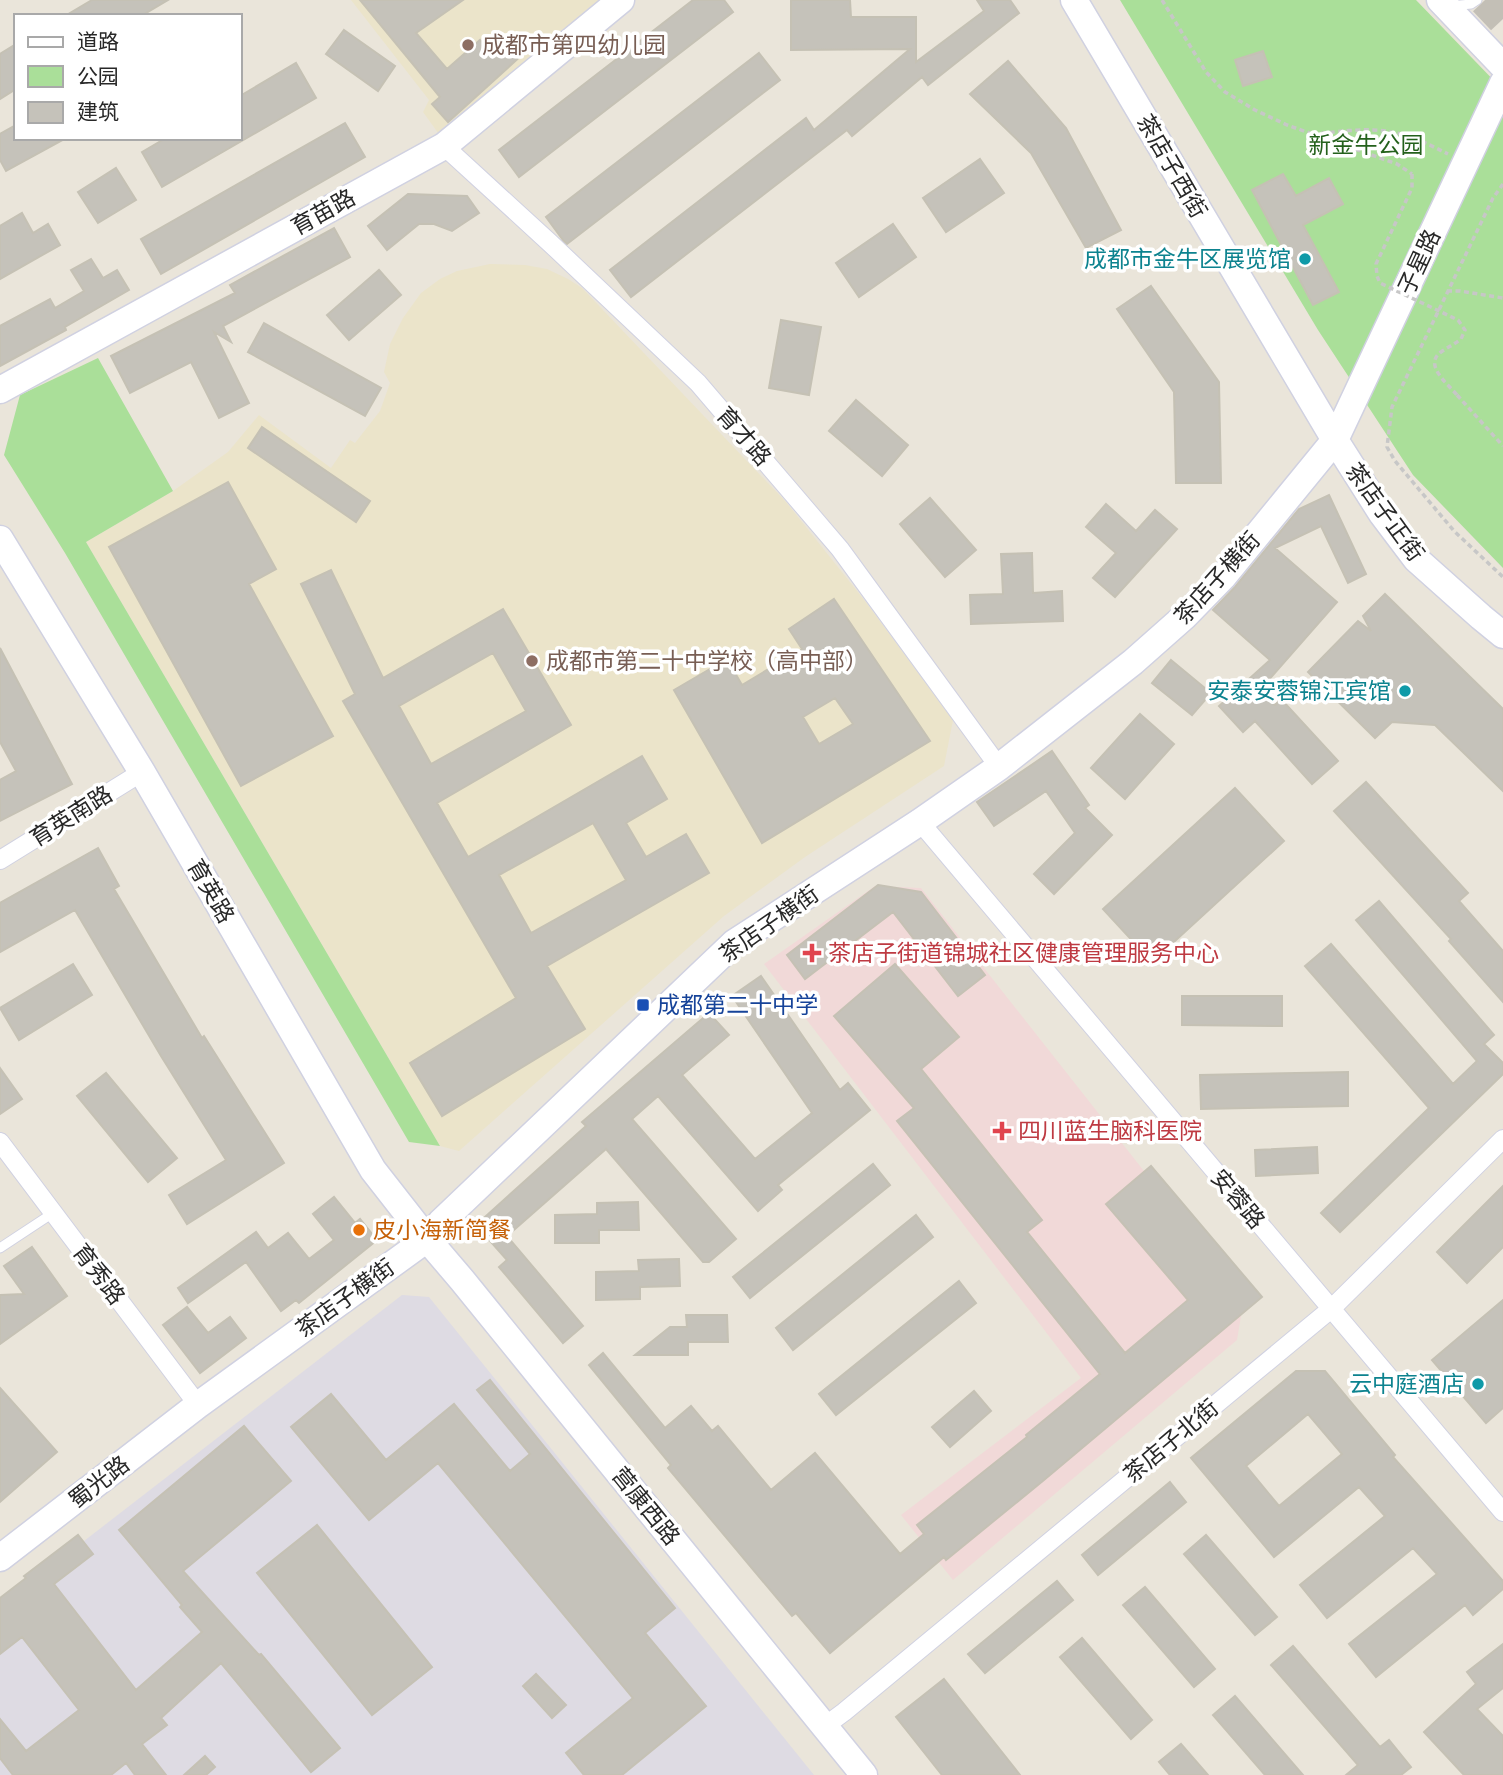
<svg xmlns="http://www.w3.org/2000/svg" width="1503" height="1775" font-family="Arial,'Noto Sans SC',sans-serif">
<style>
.industrial{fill:#dedbe3}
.education{fill:#ebe4ca}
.medical{fill:#f1d9d8}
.green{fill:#aadf99}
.building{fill:#c5c2ba;stroke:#c5c1b4;stroke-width:2;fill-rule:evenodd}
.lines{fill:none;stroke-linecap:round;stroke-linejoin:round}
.highway-tunnel{stroke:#c3bfb6;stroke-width:33;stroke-dasharray:33 17;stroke-linecap:butt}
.lane-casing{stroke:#d0d1e1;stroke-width:11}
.street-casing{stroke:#d0d1e1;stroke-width:20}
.secondary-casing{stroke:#d0d1e1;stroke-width:29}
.path{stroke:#c7c7c7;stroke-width:3.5;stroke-dasharray:5 3.5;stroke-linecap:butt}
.lane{stroke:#fff;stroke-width:9}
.street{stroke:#fff;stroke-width:18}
.secondary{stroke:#fff;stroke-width:26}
.path-bridge{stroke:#c7c7c7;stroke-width:3.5;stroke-dasharray:5 3.5;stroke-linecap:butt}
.education-dot{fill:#8d6e63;stroke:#fff;stroke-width:2.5}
.culture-dot{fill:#0f9aa8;stroke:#fff;stroke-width:2.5}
.health-dot{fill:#e0444e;stroke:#fff;stroke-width:2.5}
.transit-dot{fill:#1a4fb4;stroke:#fff;stroke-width:2.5}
.food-dot{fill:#e8710a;stroke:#fff;stroke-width:2.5}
.labels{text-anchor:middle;stroke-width:7;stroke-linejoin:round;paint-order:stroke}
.education-label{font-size:23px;fill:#785e54;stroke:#fff;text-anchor:start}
.park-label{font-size:23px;fill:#24611c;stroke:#fff}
.street-label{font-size:23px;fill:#282828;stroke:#fff}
.culture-label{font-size:23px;fill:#0d838f;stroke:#fff;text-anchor:end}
.health-label{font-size:23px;fill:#be3a42;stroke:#fff;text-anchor:start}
.transit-label{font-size:23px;fill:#164399;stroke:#fff;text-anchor:start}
.food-label{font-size:23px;fill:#c56008;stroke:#fff;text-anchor:start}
</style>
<rect width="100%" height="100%" fill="#eae5da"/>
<path class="industrial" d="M402,1295L429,1297L814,1775H0V1606Z"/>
<path class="education" d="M351,0H604L441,137L423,112L429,100Z
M490,264L525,265L547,269L568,279L582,288L786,502L865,601L953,720L944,766L805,857L724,916L459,1151L440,1146L86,542L173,491L228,452L259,415L331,468L350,440L355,443L380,411L390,383L384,372L390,344L403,318L421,293L440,279L457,271Z"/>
<path class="medical" d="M875,886L921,888L1244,1298L1237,1340L953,1580L901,1515L1081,1378L764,964Z"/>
<path class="green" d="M1120,0H1416L1503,90V568L1413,475L1318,330Z
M98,358L173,491L86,542L440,1146L409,1142L65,553L4,455L20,395Z"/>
<path class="building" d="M92,0H168L141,16H65Z
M360,0H463L416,33L447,69L480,40L493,54L509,39L523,54L448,122L432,104L440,97Z
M693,0H724L733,12L519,177L499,150Z
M791,0H850L851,17H916V62L984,11L977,0H1010L1019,13L928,85L922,77L852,136L847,130L631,297L610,270L806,118L814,130L910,49L791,50Z
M344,30L395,66L378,91L326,54Z
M16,44V89L0,99V54Z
M1263,51L1272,77L1243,86L1235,60Z
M759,53L780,80L567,244L563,240L546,217Z
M1008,61L1066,128L1121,230L1086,248L1031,153L970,94Z
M296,63L316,98L162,187L142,152L166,138H240V96Z
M345,123L365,157L161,274L141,239Z
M16,125V138H66L6,171L0,160V134Z
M980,159L1004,193L946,232L923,198Z
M116,168L136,200L98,223L78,192Z
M1283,174L1296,196L1329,178L1343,204L1303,225L1339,292L1313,305L1252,190Z
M408,194L467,196L479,213L452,231L434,224H419L387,250L368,226Z
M22,213L33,233L48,224L60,245L0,279V226Z
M893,224L916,257L859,297L836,263Z
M334,228L350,257L223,326L231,342L214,332L249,403L219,418L191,362L130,393L111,356L235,293L230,285Z
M91,259L103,278L117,270L129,290L65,327L66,330L0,366V326L50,299L55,308L84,291L71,270Z
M379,270L401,295L349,340L327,315Z
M1151,286L1219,382L1221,483H1176L1174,392L1117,309Z
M781,320L821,327L809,395L769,388Z
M264,323L381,388L365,416L248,352Z
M856,400L908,445L882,476L829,431Z
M262,427L370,501L356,522L248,448Z
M228,482L276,569L249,584L333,736L241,786L109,547Z
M1329,495L1366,574L1348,583L1321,526L1275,548L1337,602L1259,691L1275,705L1281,699L1338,761L1312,784L1255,721L1243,732L1219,706L1270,660L1213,610L1235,587L1299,509Z
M930,498L976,550L945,577L900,524Z
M1106,504L1136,531L1155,510L1177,529L1115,597L1093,578L1116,553L1086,527Z
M1032,553L1033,593L1062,591L1063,621L971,624L970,595L1003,594L1001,554Z
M331,570L383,678L503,609L571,725L437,803L468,857L642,756L667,799L626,823L646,857L686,834L709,873L547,966L585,1029L442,1116L410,1063L516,998L343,701L355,694L301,584ZM493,653L526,711L431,764L399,706ZM593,823L626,880L531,933L499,875Z
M1385,594L1503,709V791L1435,725L1392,722L1375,738L1308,672L1358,621L1371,631L1363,616Z
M834,599L930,741L762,843L674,690L727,659L742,685L802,649L789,629ZM835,698L853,724L819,744L803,717Z
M0,648L72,784L0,821V780L16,771L0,742Z
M1171,660L1211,693L1192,715L1152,683Z
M1140,714L1174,744L1125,799L1091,768Z
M1052,751L1089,805L1085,808L1112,835L1054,894L1034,874L1075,833L1046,791L994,826L977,802Z
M1366,782L1468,893L1459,901L1503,951V1002L1449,941L1451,939L1334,811Z
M1235,788L1284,841L1152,962L1103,909Z
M98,848L119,886L114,889L202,1038L204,1036L284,1163L187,1224L169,1195L226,1160L161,1056L75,910L0,952V903Z
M878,885L921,892L985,975L958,996L893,912L805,979L787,955Z
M1379,901L1494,1035L1484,1044L1503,1063V1074L1340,1232L1321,1213L1429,1108L1305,966L1331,944L1453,1084L1477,1061L1356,920Z
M73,964L92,995L19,1040L0,1008Z
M895,964L959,1037L921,1069L1042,1220L1027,1232L1125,1353L1188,1300L1106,1204L1151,1166L1262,1297L1044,1480L946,1560L944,1557L830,1653L796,1613L792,1616L668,1468L671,1465L589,1365L603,1353L665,1428L691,1406L712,1431L718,1426L771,1490L815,1453L900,1554L924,1534L917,1525L1027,1437L1026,1435L1100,1374L897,1121L914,1108L834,1016Z
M761,976L840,1090L848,1083L870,1110L778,1185L782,1190L758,1211L658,1096L632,1119L736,1239L709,1262H703L606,1149L507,1236L583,1326L563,1343L499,1267L507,1260L476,1225L586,1126L582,1122L709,1013L729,1035L682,1075L755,1159L812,1113L732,996Z
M1182,996H1282V1026L1182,1025Z
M0,1068L22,1099L0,1114Z
M1348,1072V1106L1201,1109L1200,1075Z
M106,1073L177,1158L148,1182L77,1096Z
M1317,1147L1318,1173L1256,1176L1255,1150Z
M873,1164L890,1185L750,1298L733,1277Z
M1503,1186V1247L1467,1283L1437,1252Z
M334,1197L355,1223L360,1219L377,1240L299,1303L296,1300L281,1311L246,1262L188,1303L178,1288L256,1232L268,1248L288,1233L309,1259L334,1240L313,1214Z
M638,1202L639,1230H599V1243H555V1215L597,1214V1203Z
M916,1215L933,1237L793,1350L776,1328Z
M32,1247L67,1296L0,1344V1295L24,1294L4,1266Z
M679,1259L680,1286L640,1287V1299L596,1300V1272L639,1271L638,1260Z
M959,1281L976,1303L836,1415L819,1394Z
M1503,1300V1408L1486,1423L1432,1360Z
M187,1307L208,1333L230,1317L246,1338L200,1373L163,1325Z
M686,1315H727L728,1342H688V1355H635L670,1327H687Z
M1296,1371H1325L1395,1455L1393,1457L1503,1581V1589L1473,1615L1465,1605L1376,1677L1349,1644L1437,1574L1413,1548L1327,1618L1300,1585L1385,1516L1359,1487L1274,1557L1191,1458ZM1308,1414L1342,1454L1279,1506L1246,1466Z
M490,1380L675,1608L645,1633L706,1706L622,1775H584L566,1753L633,1698L438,1463L369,1520L291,1427L331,1394L386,1460L454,1404L510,1471L530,1454L477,1390Z
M0,1388L57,1452L0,1502Z
M974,1391L991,1411L950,1447L932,1427Z
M244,1426L291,1481L183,1571L259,1655L261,1654L340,1748L311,1772L221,1663L161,1718L167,1725L142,1744L166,1775H135L126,1763L111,1775H13L0,1758V1719L26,1751L79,1710L22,1637L0,1654V1598L26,1578L24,1576L78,1535L93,1554L54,1584L136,1690L202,1632L180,1607L182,1605L119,1530Z
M1170,1482L1186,1502L1098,1575L1082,1555Z
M317,1525L432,1667L372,1715L257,1573Z
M1206,1535L1277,1617L1255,1635L1184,1554Z
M1057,1581L1073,1600L985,1673L968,1654Z
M1145,1587L1215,1669L1194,1687L1123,1605Z
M1082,1638L1152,1720L1131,1739L1060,1657Z
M1503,1644V1688L1477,1709L1503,1736V1775H1464L1424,1732L1476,1684L1467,1672Z
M1293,1646L1380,1747L1389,1740L1411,1767L1401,1775H1346L1358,1765L1271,1665Z
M536,1674L566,1705L552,1718L523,1686Z
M944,1679L1020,1775H942L896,1717Z
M1235,1696L1303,1775H1265L1213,1715Z
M1181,1744L1208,1775H1170L1159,1762Z
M205,1756L215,1767L206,1775H184Z"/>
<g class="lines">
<path class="highway-tunnel" d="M1485,0L1503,19"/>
<defs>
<path id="lane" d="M1451,6L1471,4L1477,0
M0,1248L53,1213"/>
<path id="street" d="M444,146L550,243L698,383L840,549L999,767
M920,822L1503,1512
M0,860L142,772
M0,1142L198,1405
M825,1726L844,1712L1331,1309L1503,1139"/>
<path id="secondary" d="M1074,0L1335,440L1382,514L1416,559L1481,617L1503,635
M1440,0L1503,66
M0,390L444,146L621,0
M0,539L142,772L373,1170L427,1239L462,1280L864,1775
M0,1558L198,1405L427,1239L441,1222L734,943L920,822L999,767L1133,662L1185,616L1223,577L1335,440L1503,83"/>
</defs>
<use href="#lane" class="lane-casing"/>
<use href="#street" class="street-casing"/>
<use href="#secondary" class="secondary-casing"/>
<path class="path" d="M1162,0L1206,72L1225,92L1255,110L1287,125L1397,164L1412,174
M1313,134C1338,132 1366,127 1391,132C1411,135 1430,145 1448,154
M1503,184L1493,198L1392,407L1387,447L1395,461L1454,531L1503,577
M1447,291H1460L1503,298
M1457,395L1503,446"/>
<use href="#lane" class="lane"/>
<use href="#street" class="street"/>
<use href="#secondary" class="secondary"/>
<path class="path-bridge" d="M1412,174V188L1376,264L1377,276L1380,283L1458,320L1465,330L1461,339C1455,344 1448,347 1441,352C1423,365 1448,384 1457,395"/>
</g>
<g class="education-dot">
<circle cx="468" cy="45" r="7"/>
<circle cx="532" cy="661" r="7"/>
</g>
<g class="culture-dot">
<circle cx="1305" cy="259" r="7"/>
<circle cx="1405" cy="691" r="7"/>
<circle cx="1478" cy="1384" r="7"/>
</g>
<g class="health-dot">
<path d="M808.5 942.5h7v7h7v7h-7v7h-7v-7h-7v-7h7z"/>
<path d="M998.5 1120.5h7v7h7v7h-7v7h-7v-7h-7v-7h7z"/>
</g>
<rect class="transit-dot" x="636" y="998" width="14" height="14" rx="3.5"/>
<circle class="food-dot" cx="359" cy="1230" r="7"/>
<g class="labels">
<g class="education-label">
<text x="482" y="53">成都市第四幼儿园</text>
<text x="546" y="669">成都市第二十中学校（高中部）</text>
</g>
<g class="park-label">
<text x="1366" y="153">新金牛公园</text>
</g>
<g class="street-label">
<text transform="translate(1172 166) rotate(60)" y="8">茶店子西街</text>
<text transform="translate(323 212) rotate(-29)" y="8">育苗路</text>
<text transform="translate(1419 262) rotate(-65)" y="8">子星路</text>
<text transform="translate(744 436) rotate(49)" y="8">育才路</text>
<text transform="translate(1385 512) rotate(54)" y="8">茶店子正街</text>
<text transform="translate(1217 578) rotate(-48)" y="8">茶店子横街</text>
<text transform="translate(71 816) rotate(-32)" y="8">育英南路</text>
<text transform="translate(211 891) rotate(60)" y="8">育英路</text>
<text transform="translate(769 924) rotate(-35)" y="8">茶店子横街</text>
<text transform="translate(1238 1199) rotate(50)" y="8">安蓉路</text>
<text transform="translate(99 1274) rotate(53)" y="8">育秀路</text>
<text transform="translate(345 1298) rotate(-36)" y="8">茶店子横街</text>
<text transform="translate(1171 1441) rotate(-40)" y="8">茶店子北街</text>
<text transform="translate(99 1482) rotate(-38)" y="8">蜀光路</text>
<text transform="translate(646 1506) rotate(51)" y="8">营康西路</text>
</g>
<g class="culture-label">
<text x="1291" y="267">成都市金牛区展览馆</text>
<text x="1391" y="699">安泰安蓉锦江宾馆</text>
<text x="1464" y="1392">云中庭酒店</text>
</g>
<g class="health-label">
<text x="828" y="961">茶店子街道锦城社区健康管理服务中心</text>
<text x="1018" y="1139">四川蓝生脑科医院</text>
</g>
<g class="transit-label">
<text x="657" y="1013">成都第二十中学</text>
</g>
<g class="food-label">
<text x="373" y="1238">皮小海新简餐</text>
</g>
</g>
<rect x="14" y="14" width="228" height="126" fill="#ffffff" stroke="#a9a9a9" stroke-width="2"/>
<rect x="28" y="37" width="35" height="10" fill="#ffffff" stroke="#a9a9a9" stroke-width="2"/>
<text x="77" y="49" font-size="21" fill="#282828">道路</text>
<rect x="28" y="66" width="35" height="21" fill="#aadf99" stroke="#a9a9a9" stroke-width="2"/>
<text x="77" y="84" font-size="21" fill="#282828">公园</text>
<rect x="28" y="102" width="35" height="21" fill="#c5c2ba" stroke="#a9a9a9" stroke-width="2"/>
<text x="77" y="119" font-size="21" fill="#282828">建筑</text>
</svg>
